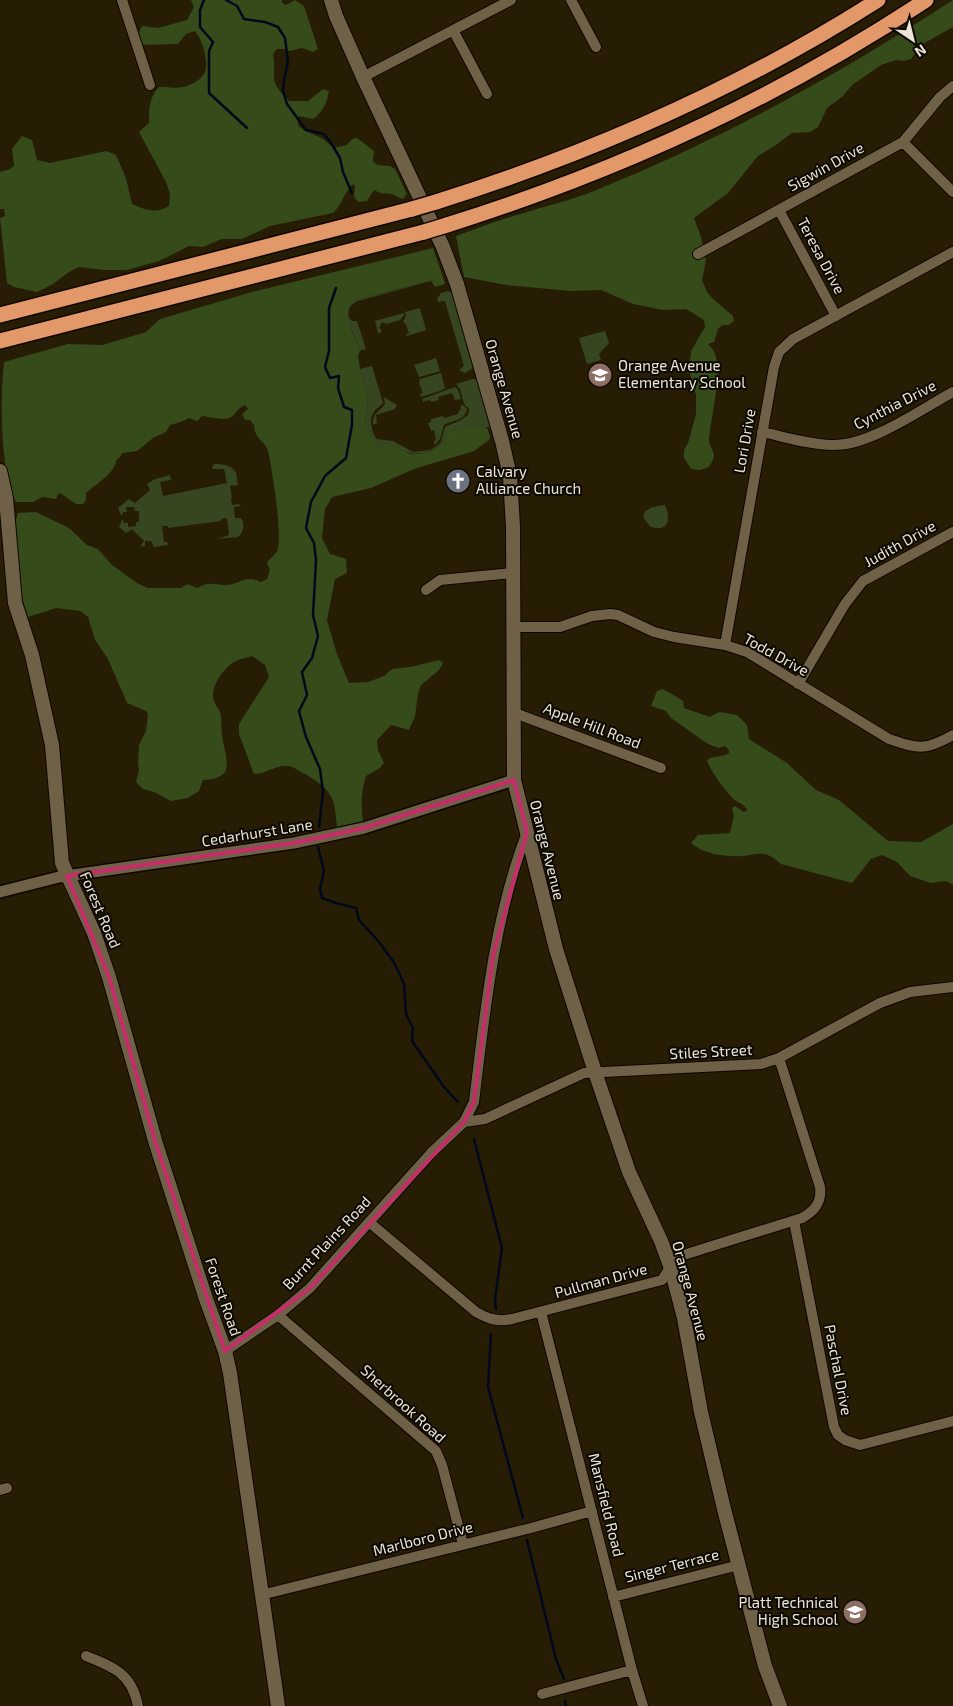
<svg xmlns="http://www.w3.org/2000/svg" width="953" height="1706" font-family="'Exo 2',sans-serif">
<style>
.green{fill:#354621}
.forest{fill:#354b1a}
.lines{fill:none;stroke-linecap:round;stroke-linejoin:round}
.stream{stroke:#00091b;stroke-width:2.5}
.minor-casing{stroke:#100600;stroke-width:12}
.tertiary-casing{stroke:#100600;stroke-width:14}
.secondary-casing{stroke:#100600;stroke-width:16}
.motorway-casing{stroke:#100600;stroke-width:18}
.minor{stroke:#6e6147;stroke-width:10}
.tertiary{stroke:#6e6147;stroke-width:11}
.secondary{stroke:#6e6147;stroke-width:14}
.motorway{stroke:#e39869;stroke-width:15}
.motorway-bridge-casing{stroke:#100600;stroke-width:18;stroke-linecap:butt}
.motorway-bridge{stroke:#e39869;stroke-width:15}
.marked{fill:none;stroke:#c62c67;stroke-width:4;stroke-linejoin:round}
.labels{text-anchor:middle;stroke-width:4;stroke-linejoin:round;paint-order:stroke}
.street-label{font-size:15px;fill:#ece4d6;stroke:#0c0802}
.poi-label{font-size:15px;fill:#ece4d6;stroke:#0c0802;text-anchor:start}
</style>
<rect width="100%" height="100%" fill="#271c04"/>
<path class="green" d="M433,280L435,286L443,285L435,287L431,281L358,301C349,305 344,314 352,321H357L366,349L359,351C357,335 338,313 355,300Z
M448,291L452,293L473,368L465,373L459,370L464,366L445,301L438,302L437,299L441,293Z
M420,308L426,330L407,336L406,334L409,333L406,324L403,322L406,316L405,312Z
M404,313V315L400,320L387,324L382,322L379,328L382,330L380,333H378L375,321Z
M605,331L609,343L599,354L601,360L587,364L579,338Z
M436,358L440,371L419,377L414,365Z
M372,366L383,403C381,406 376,408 374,412C368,419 372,433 377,439L393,441L413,452L430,450L438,445L441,442L445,427L461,420L468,415L469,409L464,404L460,389L456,384L473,379L477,380L490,427L453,430L446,435L442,444C412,464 408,447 379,448L372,438L365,423L368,397L360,369Z
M441,373L445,388L440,391L421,397L420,394L423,393L419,383L420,379Z
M455,387L458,390L461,399L455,400L452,393L438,397L439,400L431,402L430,400L423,402L422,399Z
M384,397L397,405L395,409L376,415L377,423L373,425C372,413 379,413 385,404Z
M463,405L467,409C465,421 452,420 444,425L440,439L435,445L434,441L436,440L434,430L431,431L428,423L431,422V419L443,416L444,418L458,414L459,411L461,410L460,406Z
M214,464C223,464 231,465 236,472L238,485L230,486L232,497L231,498L232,505L238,504L241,506L234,507L235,518H241C245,524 244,532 238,537L217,539L229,535L227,518L221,519V521L168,528V526H162L164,542H167L168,545L154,547L151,541H145V546L142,547L141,545L144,541L132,529L126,533L119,527L122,520H123L124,523H128V527L136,526V522H139V511H135L134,507H126L127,512H123V514L121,515L118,508L129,499L135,503L150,490L147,484L155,479L170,475L171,480L160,482L163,496L227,483L224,469H213L212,467Z
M665,505C671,519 669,532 651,527L645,520L643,515C647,507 657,506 665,505Z"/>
<path class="forest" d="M191,0H282V3L286,5L295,0L304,6L318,49L313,52L302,48L290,51L283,49H277L273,54C275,63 274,69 274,78C274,86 283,95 289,101H308L323,89L329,91C327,103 323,112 313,119L299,116C293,129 309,132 317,136C323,138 329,144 334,148L347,145L352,139L357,138L374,151L373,161L377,165L390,166L395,169L407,194L403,199C398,198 395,195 391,194C383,193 383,195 374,190L367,201L358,202L354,197L355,186L353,184C344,192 342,205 333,213L270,226L242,239H222L203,247L189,246L159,261L127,270H104L79,267L69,272L53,284L37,292L14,287L7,283L0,218L5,216L4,209H0V172L10,169L14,166L12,149L22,136L32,140L37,160L50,163L106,151L116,155L126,178L132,204C146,210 155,214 169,206L170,194L166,182L139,132L149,123C149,108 149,98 159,87C168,87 179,89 187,86C193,84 202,79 205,72C209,60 202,40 195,31L186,34L178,44L140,45L139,33L142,26L158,28L187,20L194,7Z
M953,0V27L921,45L911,59L904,61L896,60L881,65L852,85L843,96L827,108L818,127L810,132L792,133L773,147L758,156L728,193L694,218L701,237L706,260L702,280L707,292L713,299L733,316L734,321L729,325H722L718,329L714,342L708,344C711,347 714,350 715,354C722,373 711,418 709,439C709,452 720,451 709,467L700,470L691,469L684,458V450L688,443L696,414V395L689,370L691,351L705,327L704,320L686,309L663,310L633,304L601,290L571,291L506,285L464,277L456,236C478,228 501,219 524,213C545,206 568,201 589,193C717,142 838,75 953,0Z
M433,248L445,283L443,285L434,286L433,280L355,300C340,312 354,335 360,350L358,356L360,369L368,397L365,423L377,446L395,447L410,454H420L431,451L442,444L446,435L453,430L479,427L487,428L490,436L489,440L474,451L414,469L371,488L332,497L325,509L322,538L330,554L346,559L347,573L335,579L327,620L337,654L349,683L368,682L384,676L392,669L410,667L439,660L443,663L439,670L421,685L418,694L415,716L409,730L391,725L377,740L378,750L384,763L380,768L366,776C361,792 361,806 363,822L337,828C335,797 332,790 305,774C300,772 293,766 288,766C275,765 266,774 254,774L239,734V724L269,677L265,665L252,656C247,658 239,659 234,662C223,669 212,685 213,698C214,704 220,709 221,716C222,722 221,729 222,735C225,759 238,778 203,780L199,791L188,798L171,801L154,792L143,789L136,782L139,770L138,763L139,745L146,731L148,714L146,711L127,703L108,659L95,640L88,617L80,611L56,608L28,617L20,591L14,526L18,513L36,512L69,528L87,545L98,549L112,565L137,583L148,588H181L187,584L198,588C209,581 214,585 226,585C239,585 246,574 261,582L267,579L270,570L267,563C270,558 275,555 277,551C283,536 272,469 268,451C265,440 255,441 254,425L250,420H245L242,414L248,409L245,405C239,408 237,411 233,416C226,422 211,417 202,416L197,421L189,418L181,422L170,425L166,432L153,438L137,451L123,453L116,461C115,473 95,485 86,493V500L83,504H76L60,493L58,494L56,499L42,497L33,502H16C0,473 0,397 4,362L68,344L102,345L146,332L160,319L252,292Z
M662,689L672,694L683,701L684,708L710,717L719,712L737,715L747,725L749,739L787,763L816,790L839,800L888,841L921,842L953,824V885L946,881L930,883L910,876L897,862L882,855L871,859L852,883L781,864C776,860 771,855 764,854C758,853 750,855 744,856C726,857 705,855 691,843L698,835L730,833L734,816L732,808L735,806L744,812L747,810C744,804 740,804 735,800C727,794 709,769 707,760C713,755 721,758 729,753V750L725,746L719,748L708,744L671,718L666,711L651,706L657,691Z"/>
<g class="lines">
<path class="stream" d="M204,0L200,10V27L213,42L209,51V93L247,128
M226,0L237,6L244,19L265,22L278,27L285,38L288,62L284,80L283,91L287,104L306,130L324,134L331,143L340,158L343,172L352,193
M319,827L323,792L320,769L306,737L299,711L307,695L302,672L312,658L318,636L313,615L316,560L314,543L306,528L311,502L325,476L346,458L352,425V410L344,407L338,388L339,376L330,378L325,367L329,351V308L336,288
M318,847L324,871L320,889L322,898L336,903L356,908L359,920L379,942L395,964L404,984L406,1014L413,1028L412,1041L444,1087L458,1102
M474,1139L502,1248L495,1299L496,1309
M491,1334L488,1387L523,1518
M527,1540L556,1659L564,1679
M565,1701L566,1706"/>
<defs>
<path id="minor" d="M122,0L150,85
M571,0L596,47
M453,30L487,94
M363,77L511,0
M903,142L953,192
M779,210L836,316
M698,254L903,142L940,97L953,86
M762,432C785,437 810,445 834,445C871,445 920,410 953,392
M426,590L440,580L513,573
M513,627H560L592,616L610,614L618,615L654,632L674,637L725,645L747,652L889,739C919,749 925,751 953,735
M725,645L774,367L779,352L793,339L953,252
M798,684L845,604L863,581L953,532
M512,712L661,768
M464,1122L485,1119L584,1073L761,1064L779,1058L880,1003L910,992L953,987
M794,1221L834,1427L838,1435L845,1440L860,1445L953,1421
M369,1222L476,1312C488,1319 498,1322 512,1319L662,1280L677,1257L802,1218C815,1211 822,1202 820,1187L779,1058
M541,1312L632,1670L643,1706
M278,1315L436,1451L442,1465L463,1544
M225,1351L278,1315L310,1288L431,1153L464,1122L474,1102C485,1011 494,918 527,832
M0,1490L7,1488
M261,1595L531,1528L592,1511
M613,1597L739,1565
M86,1656C114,1667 132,1674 138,1706
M542,1694L632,1670"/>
<path id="tertiary" d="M0,892L59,877L294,843L364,828L514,780"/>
<path id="secondary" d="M331,0L336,16L363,77L443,247L457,284L502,441L510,476L513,527L514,780L556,949L595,1072L629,1172L661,1241L671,1268L684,1318L701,1412L724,1509L765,1666L780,1706
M0,471L6,498L15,603L32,655L52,745L62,863L94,933L109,977L156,1144L206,1299L225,1351L230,1373L278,1706"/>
<path id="motorway" d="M436,202C592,153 740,88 878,0
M447,225C616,172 778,98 926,0
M0,315L412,209
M0,341L424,232"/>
</defs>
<use href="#minor" class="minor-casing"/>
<use href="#tertiary" class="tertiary-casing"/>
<use href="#secondary" class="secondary-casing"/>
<use href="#motorway" class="motorway-casing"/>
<use href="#minor" class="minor"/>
<use href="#tertiary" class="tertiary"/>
<use href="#secondary" class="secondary"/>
<use href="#motorway" class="motorway"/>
<defs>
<path id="motorway-bridge" d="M412,209L436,202
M424,232L447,225"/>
</defs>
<use href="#motorway-bridge" class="motorway-bridge-casing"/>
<use href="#motorway-bridge" class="motorway-bridge"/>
</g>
<path class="marked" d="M514,780L527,832L493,956L474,1102L464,1122L310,1288L225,1351L156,1144L109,977L67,876L294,843L364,828Z"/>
<defs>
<symbol id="school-disc" viewBox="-11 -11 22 22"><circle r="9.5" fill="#8d6e63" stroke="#0c0802"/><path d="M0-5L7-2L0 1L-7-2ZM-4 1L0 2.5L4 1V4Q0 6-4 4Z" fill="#fff"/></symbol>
<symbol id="church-disc" viewBox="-11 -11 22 22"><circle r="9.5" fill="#6b7280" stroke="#0c0802"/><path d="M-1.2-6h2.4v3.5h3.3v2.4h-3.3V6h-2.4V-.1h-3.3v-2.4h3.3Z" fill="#fff"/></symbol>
</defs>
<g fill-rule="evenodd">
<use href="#school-disc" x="586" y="361" width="28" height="28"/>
<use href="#church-disc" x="444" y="467" width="28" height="28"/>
<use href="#school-disc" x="841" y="1598" width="28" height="28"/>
</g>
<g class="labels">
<g class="street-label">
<text transform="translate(826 167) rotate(-29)" y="5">Sigwin Drive</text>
<text transform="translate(821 256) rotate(62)" y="5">Teresa Drive</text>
<text transform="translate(504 389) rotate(74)" y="5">Orange Avenue</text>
<text transform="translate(895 405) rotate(-27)" y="5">Cynthia Drive</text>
<text transform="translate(745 441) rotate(-80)" y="5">Lori Drive</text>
<text transform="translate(900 544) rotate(-29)" y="5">Judith Drive</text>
<text transform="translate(776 655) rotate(29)" y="5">Todd Drive</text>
<text transform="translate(592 726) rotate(21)" y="5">Apple Hill Road</text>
<text transform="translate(257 833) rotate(-9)" y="5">Cedarhurst Lane</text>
<text transform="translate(547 850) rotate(76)" y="5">Orange Avenue</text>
<text transform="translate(100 910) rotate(67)" y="5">Forest Road</text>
<text transform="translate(711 1052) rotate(-3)" y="5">Stiles Street</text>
<text transform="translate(327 1243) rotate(-47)" y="5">Burnt Plains Road</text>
<text transform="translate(601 1281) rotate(-15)" y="5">Pullman Drive</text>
<text transform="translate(690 1291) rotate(75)" y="5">Orange Avenue</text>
<text transform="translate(223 1297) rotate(71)" y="5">Forest Road</text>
<text transform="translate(838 1370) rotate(79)" y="5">Paschal Drive</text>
<text transform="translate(403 1404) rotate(42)" y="5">Sherbrook Road</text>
<text transform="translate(606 1505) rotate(76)" y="5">Mansfield Road</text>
<text transform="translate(423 1539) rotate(-14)" y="5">Marlboro Drive</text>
<text transform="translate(672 1566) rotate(-14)" y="5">Singer Terrace</text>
</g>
<g class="poi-label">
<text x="618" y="371">Orange Avenue<tspan x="618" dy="17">Elementary School</tspan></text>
<text x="476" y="477">Calvary<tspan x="476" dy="17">Alliance Church</tspan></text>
<text x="838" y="1608" text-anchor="end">Platt Technical<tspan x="838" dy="17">High School</tspan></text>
</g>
</g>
<g transform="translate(913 40) rotate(145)" stroke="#0c0802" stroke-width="4" paint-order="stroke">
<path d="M0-4L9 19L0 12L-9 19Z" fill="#ece4d6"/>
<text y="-8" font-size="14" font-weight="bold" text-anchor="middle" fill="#ece4d6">N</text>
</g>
</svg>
